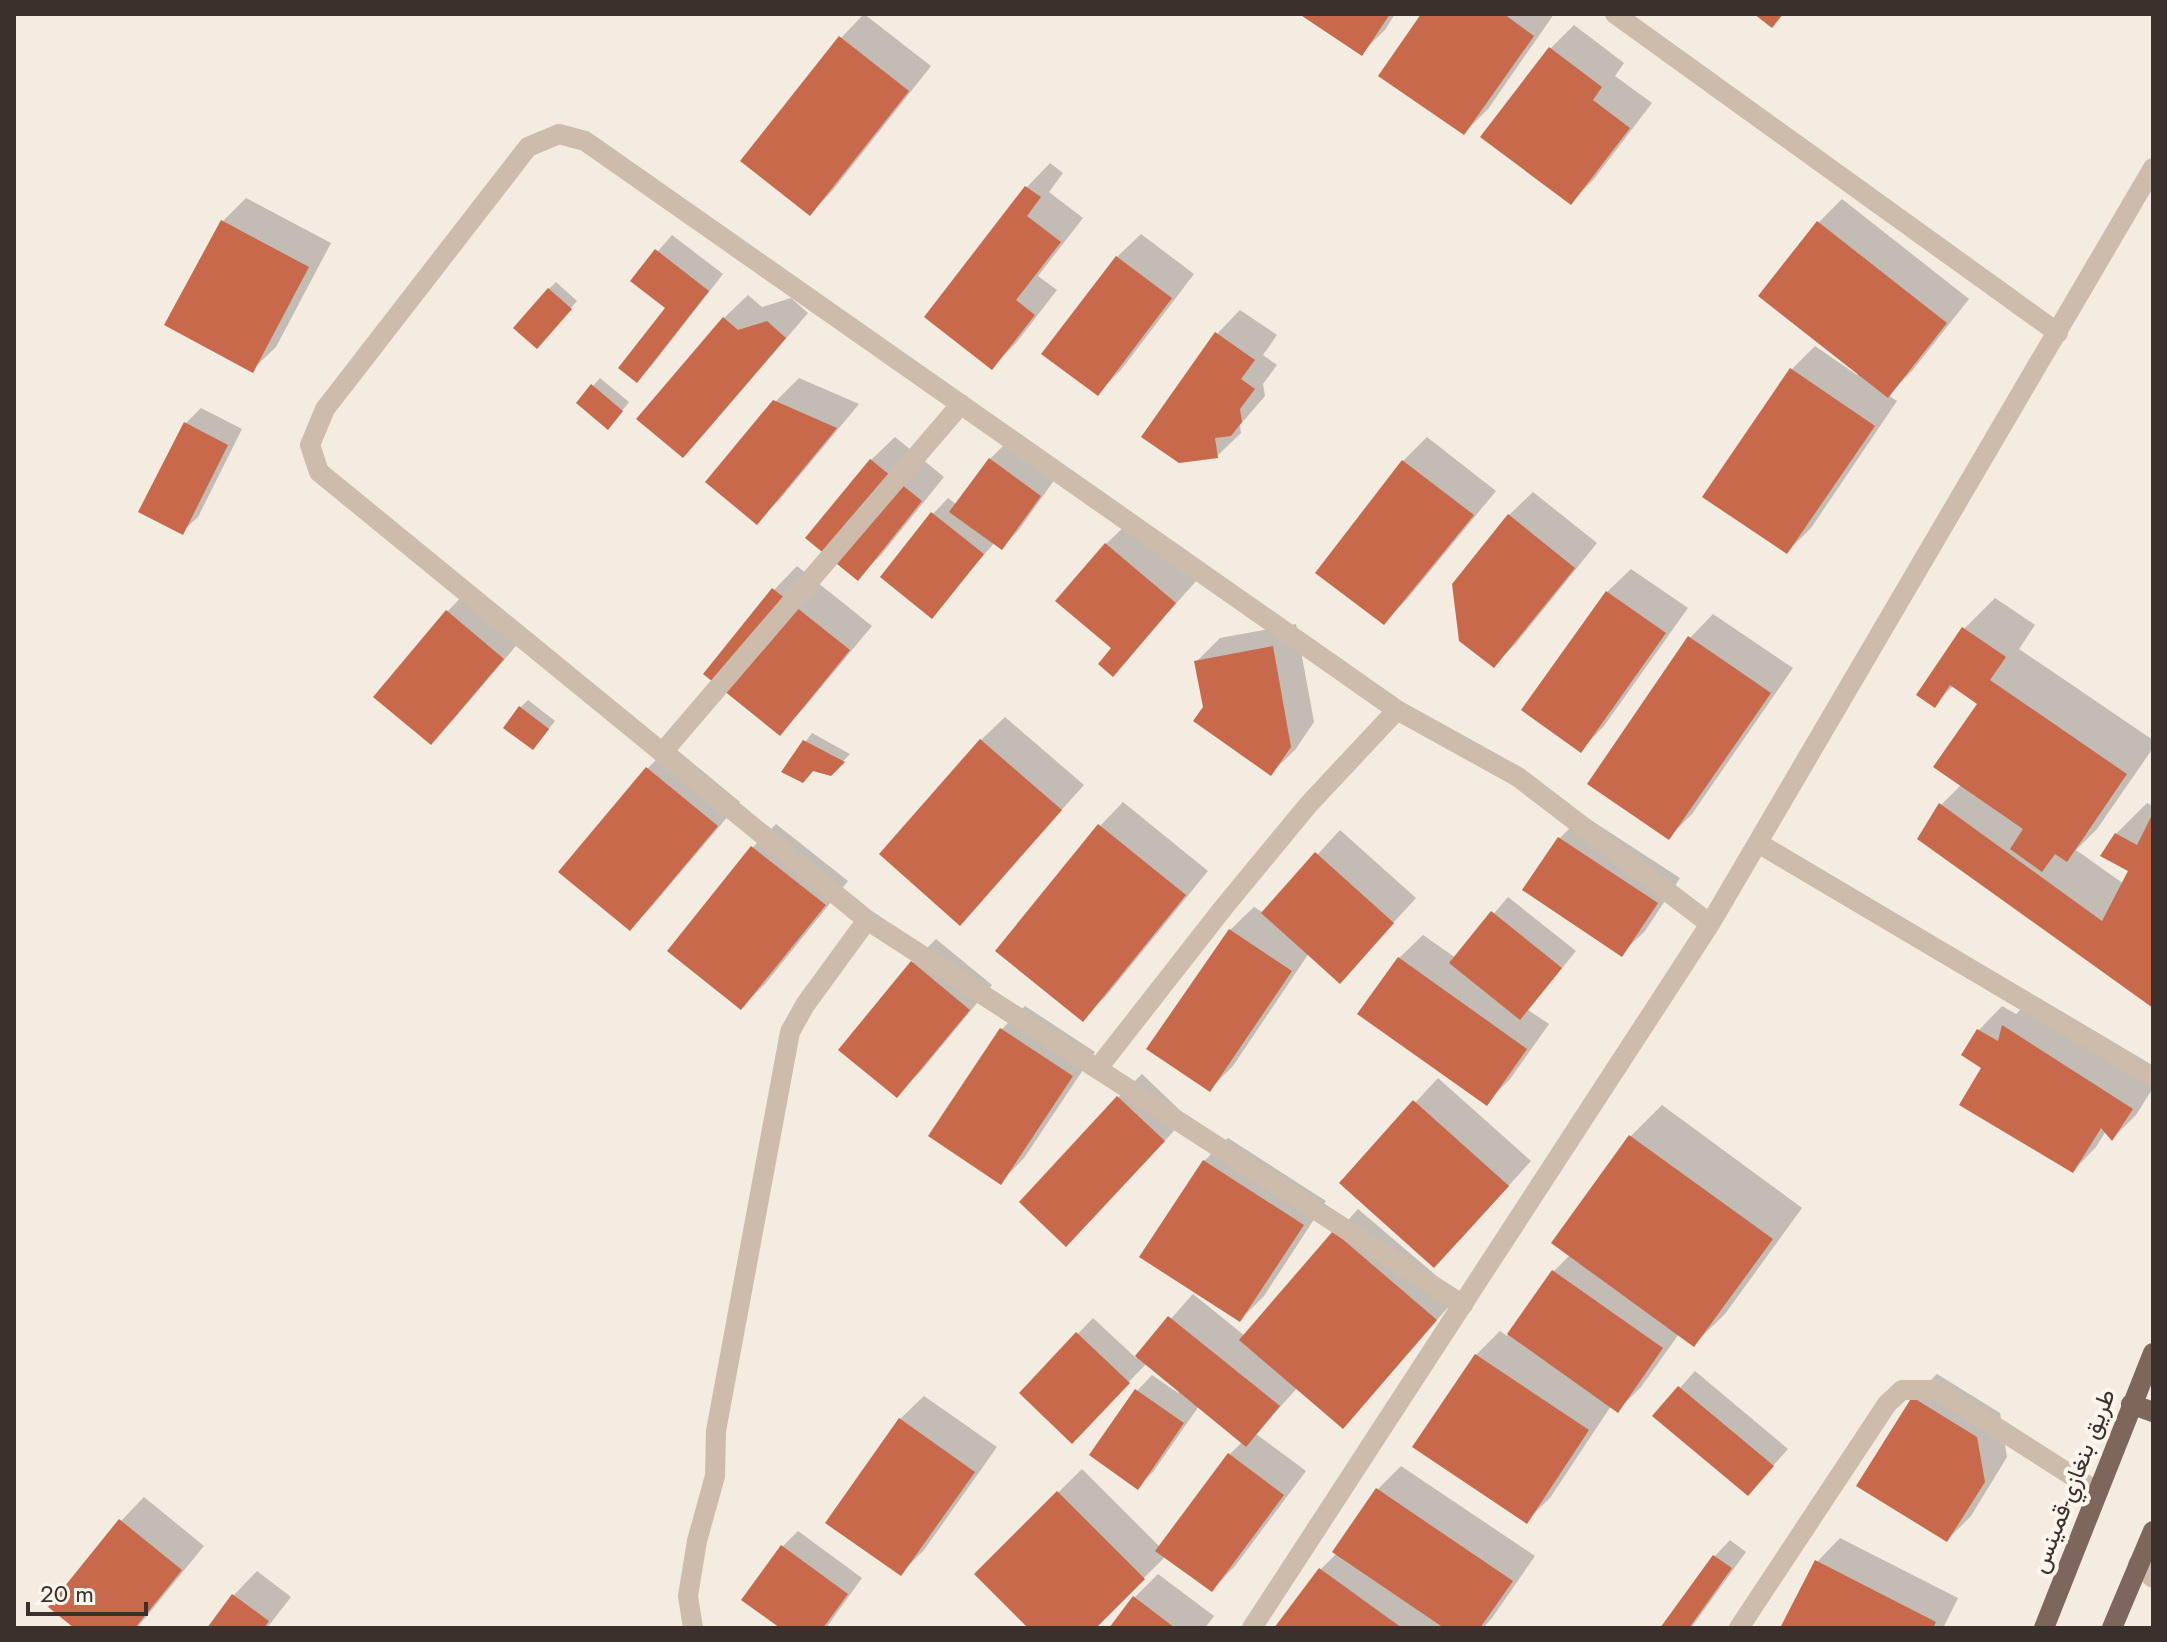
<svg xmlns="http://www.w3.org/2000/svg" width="2167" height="1642" font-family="Jost,Vazirmatn,sans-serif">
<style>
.shadow{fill:#0003}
.building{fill:#c8694b}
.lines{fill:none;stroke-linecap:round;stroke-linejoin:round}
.minor{stroke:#cdbbac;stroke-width:20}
.major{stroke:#7d675c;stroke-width:20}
.labels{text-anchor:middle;stroke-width:8;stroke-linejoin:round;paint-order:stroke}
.street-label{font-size:24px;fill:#3b302b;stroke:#fbf5ee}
</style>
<rect width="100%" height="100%" fill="#f4ebe1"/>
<path class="shadow" d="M864,14L931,66L833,190L810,214L841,38Z
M1303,14H1395L1385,30L1361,53Z
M1424,14H1554L1488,109L1464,133Z
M1574,25L1624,63L1615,76L1652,103L1594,179L1571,202L1550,49Z
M1050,163L1063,173L1049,192L1083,218L1038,276L1057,290L1016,343L992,367L927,316L1027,187Z
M246,198L331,243L276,347L252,370L223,221Z
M1842,199L1969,299L1912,371L1888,395L1897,401L1811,528L1787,552L1791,370L1815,346L1857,375L1859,372L1818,223Z
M1141,234L1194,274L1121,370L1097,394L1117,257Z
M672,235L723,274L652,365L637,381L668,308L633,280Z
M556,282L577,301L544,339L549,289Z
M748,295L762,307L791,298L808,313L706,432L683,456L638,418L724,318Z
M1240,310L1277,335L1263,355L1277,365L1263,384L1265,396L1240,425L1241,433L1217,456L1180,461L1217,334Z
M600,378L629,402L615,420L578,403Z
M799,378L859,404L780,499L757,522L775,402Z
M201,408L242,429L198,517L182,532L185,424Z
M895,437L944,477L881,555L858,578L871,460Z
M1427,437L1496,491L1407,599L1384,622L1403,461Z
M1006,443L1055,479L1018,531L1002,547L995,542L932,616L933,514L948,498L957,505L990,459Z
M1533,492L1597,543L1517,642L1494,666L1509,515Z
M1130,521L1198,579L1113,674L1114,648L1106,544Z
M797,566L872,626L803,709L779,733L774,590Z
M1631,569L1688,608L1604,726L1581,750L1607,592Z
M470,588L526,634L454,719L431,743L447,612Z
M1995,598L2035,625L2019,649L2153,740V748L2097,829L2076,850L2124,884L2131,871L2116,834L2147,803L2153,806V1006L1941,805L1962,784L1980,703L1954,685L1934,705L1964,629Z
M1713,614L1793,668L1692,814L1669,837L1690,638Z
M1296,624L1314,722L1295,750L1271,773L1205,707L1196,662L1220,638Z
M528,700L555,721L540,740L520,708Z
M1005,717L1084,785L960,923L981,740Z
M812,733L850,754L831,774L814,769L784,771Z
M671,745L740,802L653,905L630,929L561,872L648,768Z
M1123,802L1208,871L1106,996L1082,1019L1100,826Z
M1583,815L1680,878L1645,931L1621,954L1525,890L1560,838Z
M776,824L848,881L765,984L741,1008L670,951L753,847Z
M1340,830L1416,898L1340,981L1309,953L1233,1066L1210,1089L1230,930L1254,907L1264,913Z
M1508,897L1576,951L1528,1010L1549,1024L1510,1079L1486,1103L1399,958L1423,935L1456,958Z
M936,939L992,985L920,1072L897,1095L912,963Z
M2027,1003L2153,1083V1088L2136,1115L2113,1138L2106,1131L2096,1147L2073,1171L1984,1067L1964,1055L1979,1030L2002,1006L2016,1014Z
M1025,1006L1095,1052L1024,1158L1001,1182L1002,1029Z
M1142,1074L1187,1117L1090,1220L1118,1098Z
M1438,1078L1531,1161L1458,1242L1342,1182Z
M1662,1105L1802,1208L1725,1314L1694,1344L1679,1334L1641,1387L1618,1410L1611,1406L1550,1498L1526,1521L1415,1446L1476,1355L1500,1331L1507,1336L1554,1271L1570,1255L1553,1243L1631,1136Z
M1228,1138L1326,1201L1264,1296L1240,1320L1204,1161Z
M1358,1209L1459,1295L1343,1426L1298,1387L1256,1434L1306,1471L1235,1566L1212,1590L1166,1556L1093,1628H1031L976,1574L1082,1469L1160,1547L1229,1455L1243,1441L1199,1406L1153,1472L1137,1487V1391L1152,1375L1178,1393L1180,1390L1147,1363L1072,1441L1021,1393L1093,1318L1136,1358L1193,1294L1245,1336Z
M1695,1371L1788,1449L1748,1494L1655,1416Z
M1937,1374L2000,1413L2007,1457L1971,1516L1947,1540L1913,1398Z
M924,1396L997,1447L924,1550L901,1573L900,1419Z
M1401,1466L1535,1556L1492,1618L1483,1628H1277L1321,1569L1337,1553L1378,1489Z
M144,1497L204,1546L137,1628H78L121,1521Z
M798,1531L862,1578L826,1628H784L782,1547Z
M1840,1538L1958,1598L1943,1628H1782L1817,1562Z
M1730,1540L1746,1552L1691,1628H1663L1715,1556Z
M257,1571L291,1597L267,1628H209L234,1595Z
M1158,1574L1214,1616L1205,1628H1111L1134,1598Z"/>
<path class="building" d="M1299,14H1390L1362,56Z
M1421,14H1504L1534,36L1464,135L1378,76Z
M1754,14H1783L1772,28Z
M839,36L909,91L810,216L740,161Z
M1549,47L1602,87L1593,100L1630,128L1571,205L1480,137Z
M1025,186L1041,197L1027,216L1061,242L1016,300L1035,315L992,370L924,317Z
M221,220L309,267L253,373L164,325Z
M1817,221L1947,323L1888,398L1758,296Z
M655,249L709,291L637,383L618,368L665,308L630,281Z
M1116,256L1172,298L1098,396L1041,354Z
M548,288L572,309L537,349L513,328Z
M723,317L738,330L767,321L786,338L683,458L636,419Z
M1215,332L1255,360L1241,379L1255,389L1240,409L1242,422L1231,436L1215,438L1218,458L1179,463L1141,437Z
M1790,368L1875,426L1787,554L1702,497Z
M591,384L623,411L608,430L576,403Z
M773,400L837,428L757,525L705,482Z
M184,422L228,445L183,535L138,512Z
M989,458L1041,496L1002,550L949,512Z
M870,459L922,501L858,581L805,538Z
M1402,460L1474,515L1384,625L1315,573Z
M931,512L984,554L932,619L880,577Z
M1508,514L1575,568L1494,668L1459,641L1452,584Z
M1105,543L1176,603L1113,677L1098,664L1111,648L1055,601Z
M772,588L850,650L780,736L703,674Z
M1606,591L1666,633L1581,753L1521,710Z
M446,610L504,659L431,745L373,697Z
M1962,627L2006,657L1990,680L2127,774L2067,862L2055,854L2042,872L2010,849L2023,829L1933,767L1977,704L1950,685L1935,708L1916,695Z
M1688,636L1771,693L1669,840L1587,784Z
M1273,646L1291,747L1271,776L1193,721L1203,707L1194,661Z
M519,706L549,729L533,750L503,728Z
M980,739L1062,810L960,926L879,854Z
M803,740L845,762L831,776L813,771L803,783L781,772Z
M646,767L718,826L630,931L558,872Z
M1939,803L2102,921L2128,871L2100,856L2115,833L2137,845L2153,813V1008L1917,839Z
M1098,824L1186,895L1083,1022L995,951Z
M1558,837L1658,903L1622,957L1522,890Z
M751,846L826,905L741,1010L667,951Z
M1315,852L1394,923L1340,984L1261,913Z
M1491,911L1562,968L1520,1020L1449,963Z
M1229,929L1292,971L1210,1092L1146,1049Z
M1398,957L1527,1049L1487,1106L1357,1014Z
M911,961L970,1010L897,1098L838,1050Z
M2002,1025L2133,1109L2112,1141L2101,1128L2073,1173L1959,1105L1981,1068L1961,1055L1977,1029L1998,1041Z
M1000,1028L1073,1076L1001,1185L928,1136Z
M1117,1096L1165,1141L1066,1247L1019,1202Z
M1413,1100L1509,1186L1434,1268L1339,1183Z
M1629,1135L1773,1239L1694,1347L1551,1243Z
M1203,1160L1304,1225L1240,1322L1139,1257Z
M1333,1231L1437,1320L1343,1429L1239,1340Z
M1552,1270L1663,1348L1618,1413L1507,1334Z
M1168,1316L1280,1406L1246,1447L1135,1356Z
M1076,1332L1130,1383L1072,1444L1019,1393Z
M1475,1354L1589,1430L1527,1524L1412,1447Z
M1678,1386L1774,1466L1748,1496L1652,1416Z
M1135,1389L1184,1423L1138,1490L1089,1455Z
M1912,1397L1977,1437L1985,1482L1947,1542L1856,1486Z
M899,1418L975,1472L901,1576L825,1523Z
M1228,1453L1284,1495L1212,1592L1155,1551Z
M1376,1488L1513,1581L1480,1628H1444L1332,1552Z
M1057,1491L1145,1579L1096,1628H1028L974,1574Z
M119,1519L182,1570L135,1628H74L48,1607Z
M781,1545L848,1594L823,1628H780L741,1600Z
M1713,1555L1732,1568L1689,1628H1660Z
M1815,1560L1936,1622L1933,1628H1780Z
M1319,1568L1402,1628H1274Z
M232,1594L269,1621L264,1628H207Z
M1133,1596L1175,1628H1109Z"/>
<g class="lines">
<path class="minor" d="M1615,14L2058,333
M662,753L961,404
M1758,843L2153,1077
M1098,1068L1224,907L1309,804L1397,710
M1463,1305L867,920L319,472L310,445L325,409L528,147L559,134L585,141L1397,710L1518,777L1710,924
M2138,1564L2153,1578
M693,1628L688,1596L697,1541L715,1476L716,1431L790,1032L805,1005L867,920
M1252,1628L1710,924L2153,168
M1739,1628L1887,1404L1902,1390H1938L2096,1491"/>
<path class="major" d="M2131,1404L2153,1412
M2044,1628L2153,1353
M2112,1628L2153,1531"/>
</g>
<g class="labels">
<g class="street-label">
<text transform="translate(2073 1481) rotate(-69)" y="8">طريق بنغازي-قمينس</text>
</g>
</g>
<rect width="2167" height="1642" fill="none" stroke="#3b302b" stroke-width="32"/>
<path d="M28 1602v12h118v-12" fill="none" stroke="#3b302b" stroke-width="4"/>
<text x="40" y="1602" font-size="24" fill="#3b302b" stroke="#fbf5ee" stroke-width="6" paint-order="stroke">20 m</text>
</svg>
